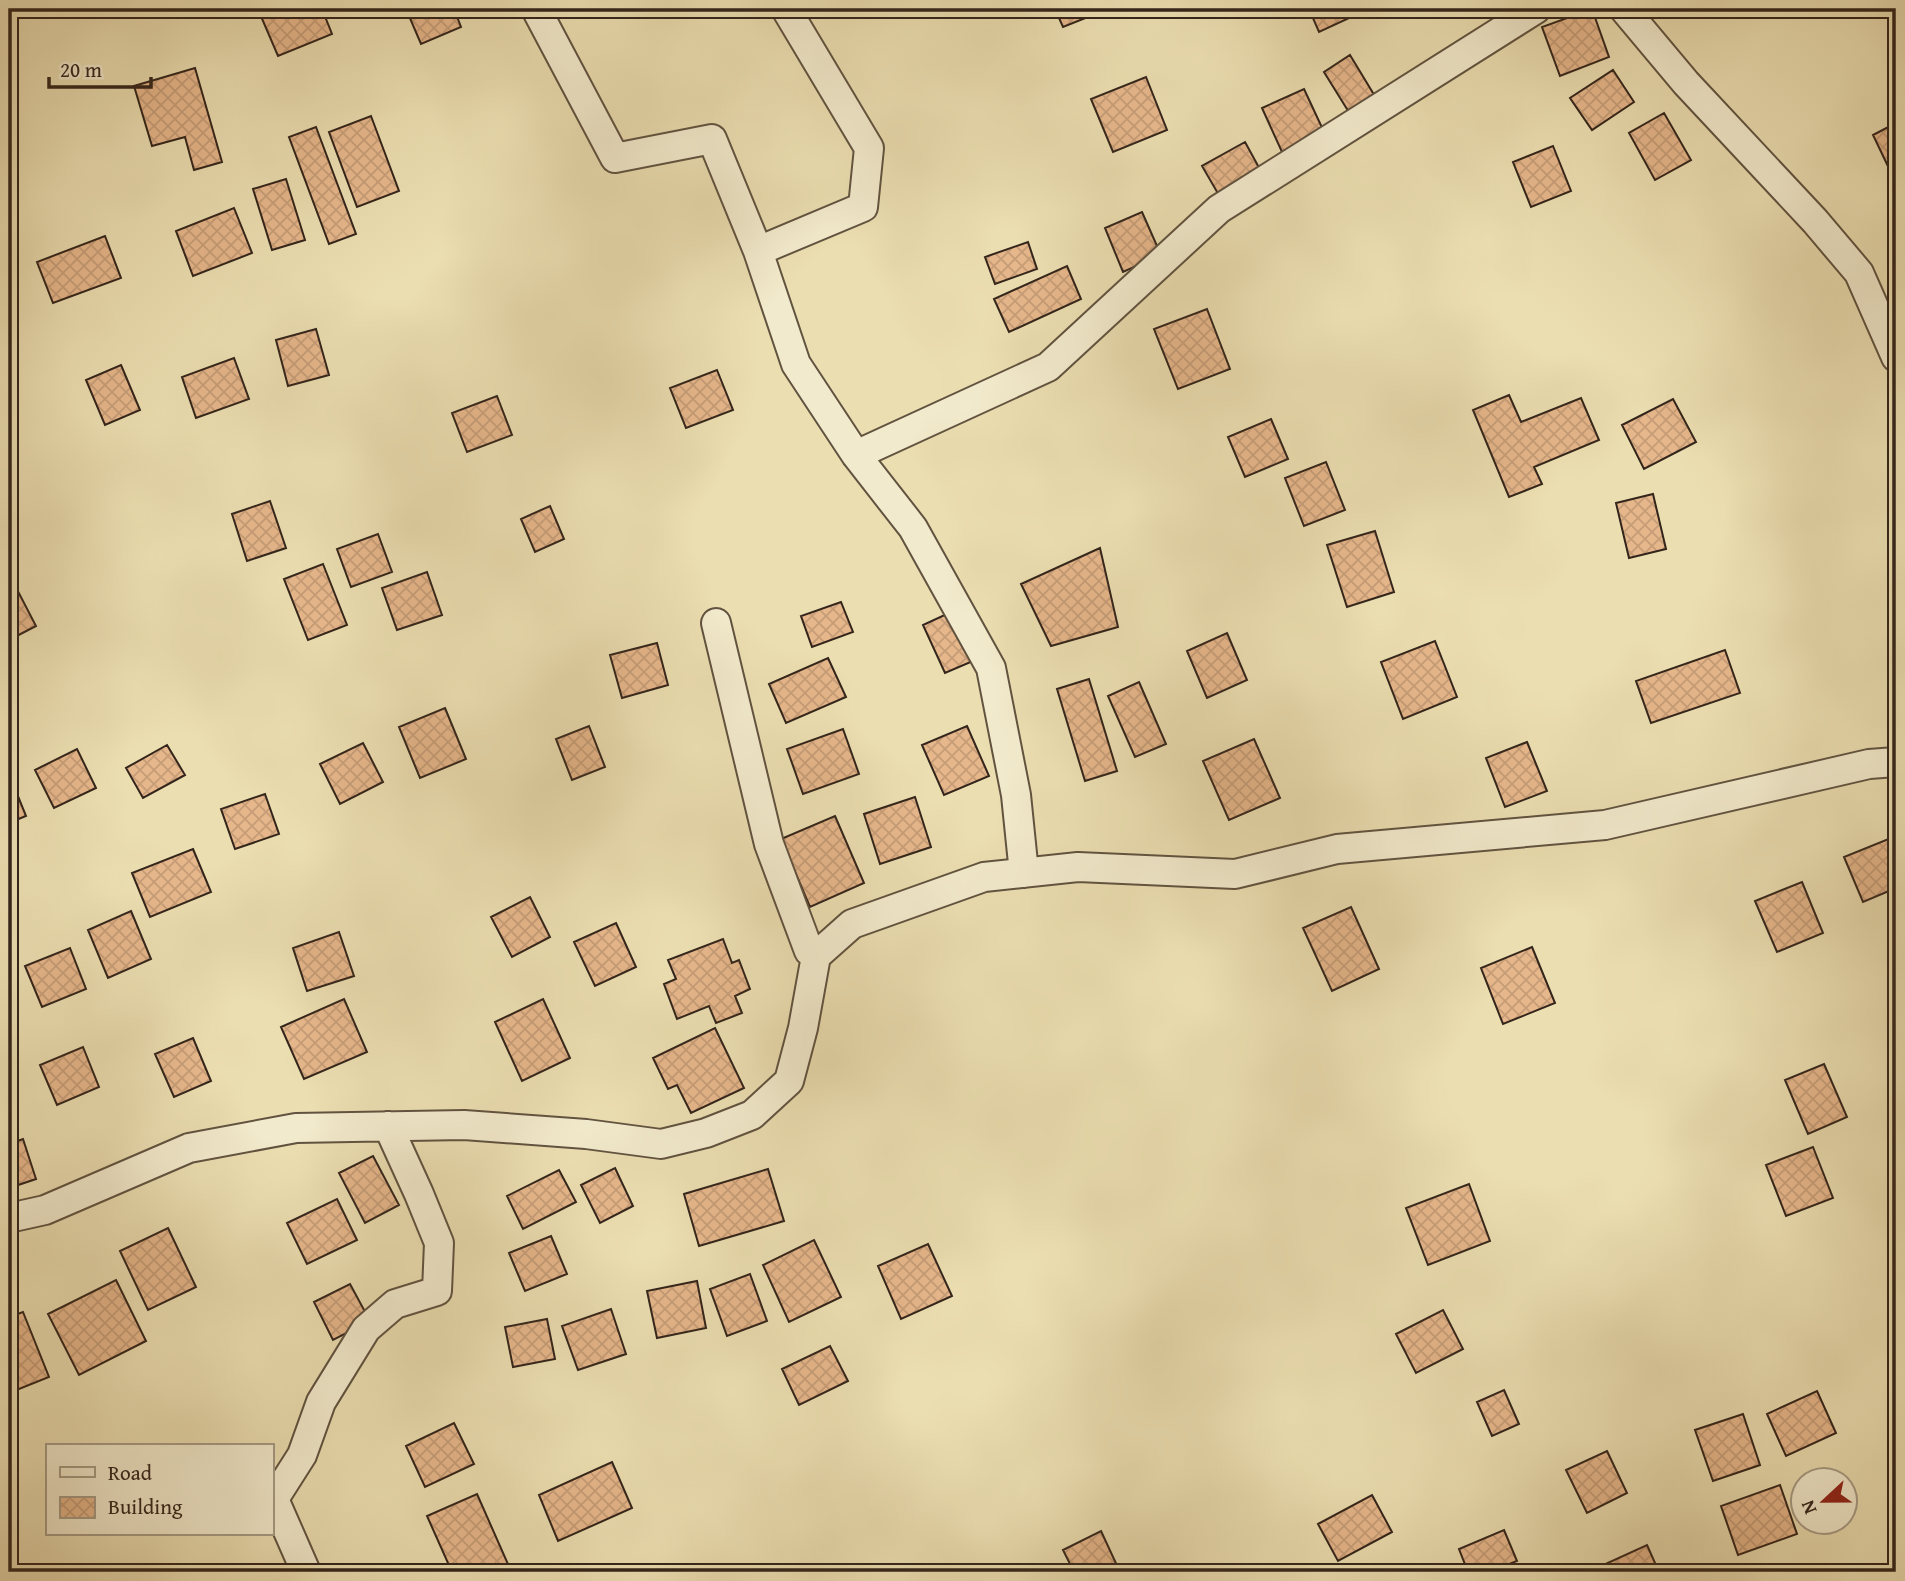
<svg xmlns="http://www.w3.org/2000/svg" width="1905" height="1581" font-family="'Gentium Book Plus',serif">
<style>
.building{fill:url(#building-cross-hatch);stroke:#33251b;stroke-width:2}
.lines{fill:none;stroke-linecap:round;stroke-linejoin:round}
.minor-casing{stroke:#615340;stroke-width:32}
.minor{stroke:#f2eacc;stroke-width:28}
</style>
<defs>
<pattern id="building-cross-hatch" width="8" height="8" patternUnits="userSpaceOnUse" patternTransform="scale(1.75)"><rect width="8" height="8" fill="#e6b78b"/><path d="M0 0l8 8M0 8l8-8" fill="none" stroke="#c69d77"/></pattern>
</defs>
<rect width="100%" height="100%" fill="#ebdeb1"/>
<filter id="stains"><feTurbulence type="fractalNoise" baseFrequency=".00286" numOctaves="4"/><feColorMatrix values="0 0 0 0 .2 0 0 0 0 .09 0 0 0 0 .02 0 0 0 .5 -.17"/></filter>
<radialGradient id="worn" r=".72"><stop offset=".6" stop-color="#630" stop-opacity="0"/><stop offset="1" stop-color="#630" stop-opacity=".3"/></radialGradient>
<path class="building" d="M273,9H322L332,34L278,56L260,14Z
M406,9H454L461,27L421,44Z
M1055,9H1108L1063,27Z
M1309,9H1358L1360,13L1319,32Z
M1592,9L1609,57L1560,76L1542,27Z
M1350,55L1376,98L1350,114L1324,72Z
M195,68L222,162L194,170L185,137L152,146L134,86Z
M1613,70L1634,102L1592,130L1570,98Z
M1146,77L1167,130L1113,152L1091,99Z
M1304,89L1325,134L1282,152L1262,108Z
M1664,113L1691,160L1655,180L1629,133Z
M371,116L399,191L357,207L329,132Z
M1896,123V183L1873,135Z
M316,127L356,234L329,244L289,137Z
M1245,142L1262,173L1220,197L1202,166Z
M1553,146L1571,191L1531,207L1513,162Z
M286,179L305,240L272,250L253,189Z
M234,208L252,253L193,276L176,231Z
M1142,212L1161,255L1123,272L1105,228Z
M105,236L121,278L53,303L37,262Z
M1028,242L1037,269L995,284L985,257Z
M1067,266L1081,299L1009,332L994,299Z
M1207,309L1230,369L1178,389L1154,329Z
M316,329L329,375L288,386L276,340Z
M234,358L249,399L196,418L182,377Z
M121,365L140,410L105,425L86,380Z
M717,370L733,410L686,428L670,388Z
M1509,395L1521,422L1581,398L1599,440L1534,467L1542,484L1509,497L1473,410Z
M497,396L512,435L467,452L452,413Z
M1673,399L1696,442L1644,469L1622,425Z
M1271,419L1288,459L1245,477L1228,437Z
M1326,462L1345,510L1304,526L1285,478Z
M1653,494L1666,549L1629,558L1616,503Z
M270,501L286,548L247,561L232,514Z
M550,506L564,539L535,552L521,519Z
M1375,531L1394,592L1347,607L1327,545Z
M378,534L392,572L351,587L337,549Z
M1100,548L1118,627L1051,646L1021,584Z
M323,564L347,625L308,640L284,579Z
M427,572L442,615L397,630L382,588Z
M9,574L36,626L9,640Z
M841,602L853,632L812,647L801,616Z
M951,612L973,661L945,673L923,625Z
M1227,633L1247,680L1207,698L1187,651Z
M1435,641L1457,697L1403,719L1381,662Z
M657,643L668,685L622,698L610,655Z
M1725,650L1740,693L1651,723L1636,681Z
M828,658L846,697L786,723L769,684Z
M1089,679L1117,771L1085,781L1057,689Z
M1139,682L1166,744L1135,757L1108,696Z
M445,708L466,759L420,778L399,727Z
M589,726L605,767L572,780L556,739Z
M967,726L989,776L944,795L922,745Z
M843,729L859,774L803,794L787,749Z
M1254,739L1280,798L1229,820L1203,761Z
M1527,742L1547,791L1505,807L1486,758Z
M363,743L383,782L340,804L320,764Z
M167,745L185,775L143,798L126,768Z
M77,749L96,788L54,808L35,770Z
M9,774L26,816L9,823Z
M265,794L279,834L235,849L221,809Z
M915,797L931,847L880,864L864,814Z
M835,816L864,883L810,907L781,839Z
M1896,836V888L1863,902L1844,857Z
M193,849L211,892L150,917L132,873Z
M1802,882L1823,933L1777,952L1755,901Z
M530,897L550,937L512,957L491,917Z
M1351,907L1379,969L1332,991L1303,928Z
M131,911L151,959L108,978L88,930Z
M616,923L636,967L595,986L574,942Z
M339,932L354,976L307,991L293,948Z
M723,939L732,963L739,960L750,989L735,996L742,1013L716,1023L709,1006L677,1019L664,984L676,979L668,960Z
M1532,947L1555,1003L1503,1024L1481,968Z
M70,948L86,989L42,1007L25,966Z
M344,999L367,1052L304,1079L281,1027Z
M543,999L570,1058L522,1081L495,1022Z
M715,1028L744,1088L691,1113L677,1085L668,1089L653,1058Z
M193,1038L211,1081L174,1097L155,1054Z
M83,1047L99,1087L57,1105L40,1065Z
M1824,1064L1847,1117L1808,1134L1785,1080Z
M23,1139L36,1179L9,1188V1144Z
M1813,1147L1833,1198L1786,1216L1766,1165Z
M373,1156L399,1205L365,1223L339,1173Z
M615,1168L633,1206L600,1223L581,1185Z
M768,1169L784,1221L699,1246L684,1194Z
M559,1170L576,1202L523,1229L507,1196Z
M1469,1184L1490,1241L1428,1265L1406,1208Z
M337,1199L357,1240L307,1264L287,1223Z
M168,1228L196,1287L148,1310L120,1251Z
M551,1236L567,1274L525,1291L509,1253Z
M814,1240L841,1297L789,1322L763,1265Z
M928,1244L952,1296L901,1319L878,1266Z
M750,1274L767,1321L727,1336L710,1289Z
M116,1280L146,1341L79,1375L48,1314Z
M697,1281L706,1328L657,1338L647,1291Z
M350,1284L370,1321L333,1340L314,1302Z
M611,1309L626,1354L578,1370L562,1326Z
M1443,1310L1463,1349L1416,1373L1396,1334Z
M23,1312L49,1377L9,1393V1317Z
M547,1319L555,1359L513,1367L505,1327Z
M830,1346L848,1381L799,1405L782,1369Z
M1504,1390L1519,1424L1492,1436L1477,1402Z
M1817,1391L1836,1433L1786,1456L1767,1414Z
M1743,1414L1760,1465L1713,1481L1695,1430Z
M454,1423L474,1464L425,1487L406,1446Z
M1607,1451L1627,1493L1587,1513L1566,1470Z
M612,1462L632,1508L558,1541L539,1495Z
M1780,1485L1797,1534L1738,1555L1721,1506Z
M477,1494L511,1571L508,1572H452L427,1516Z
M1372,1495L1392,1532L1338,1561L1318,1524Z
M1504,1530L1517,1561L1489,1572H1468L1459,1549Z
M1101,1531L1120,1572H1074L1063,1550Z
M1647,1545L1659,1572H1603L1601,1566Z"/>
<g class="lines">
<defs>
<path id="minor" d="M536,9L615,158L712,139L758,251L863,207L869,148L786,9
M1624,9L1686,83L1815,221L1859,273L1896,357
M758,251L796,364L856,455L913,528L991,668L1016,795L1024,873
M856,455L1048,367L1219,209L1536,9
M716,623L769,844L809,951L816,956
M9,1218L45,1210L189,1148L296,1128L464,1125L586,1134L661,1144L706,1133L752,1115L789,1081L803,1028L816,956L852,924L984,877L1078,867L1235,874L1337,849L1605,825L1869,764L1896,762
M306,1572L274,1499L302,1455L321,1402L366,1329L395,1304L437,1291L439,1243L419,1194L388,1126"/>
</defs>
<use href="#minor" class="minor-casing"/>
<use href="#minor" class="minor"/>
</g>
<rect width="1905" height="1581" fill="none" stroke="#ebdeb1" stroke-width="35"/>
<rect x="10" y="10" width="1884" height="1560" fill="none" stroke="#33251b" stroke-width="3.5"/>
<rect x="18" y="18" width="1870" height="1546" fill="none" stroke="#33251b" stroke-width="2"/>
<rect x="46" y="1444" width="228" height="91" fill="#f2eacc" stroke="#a69b85" stroke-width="2"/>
<rect x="60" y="1467" width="35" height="10" fill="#f2eacc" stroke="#a69b85" stroke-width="2"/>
<text x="108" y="1480" font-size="21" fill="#33251b">Road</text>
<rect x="60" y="1497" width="35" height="21" fill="url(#building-cross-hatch)" stroke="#a69b85" stroke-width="2"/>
<text x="108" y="1514" font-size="21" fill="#33251b">Building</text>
<g transform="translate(1824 1501) rotate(248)"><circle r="33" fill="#f2eacc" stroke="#a69b85" stroke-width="2"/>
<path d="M0-5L12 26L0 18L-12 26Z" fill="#8f2418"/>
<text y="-10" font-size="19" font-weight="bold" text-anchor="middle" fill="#33251b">N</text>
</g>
<path d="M49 77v10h102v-10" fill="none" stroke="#33251b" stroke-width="3.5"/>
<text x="60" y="77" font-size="21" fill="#33251b" stroke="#f2eacc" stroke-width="5" paint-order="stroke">20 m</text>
<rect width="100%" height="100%" filter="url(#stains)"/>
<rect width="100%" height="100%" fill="url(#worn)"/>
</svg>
